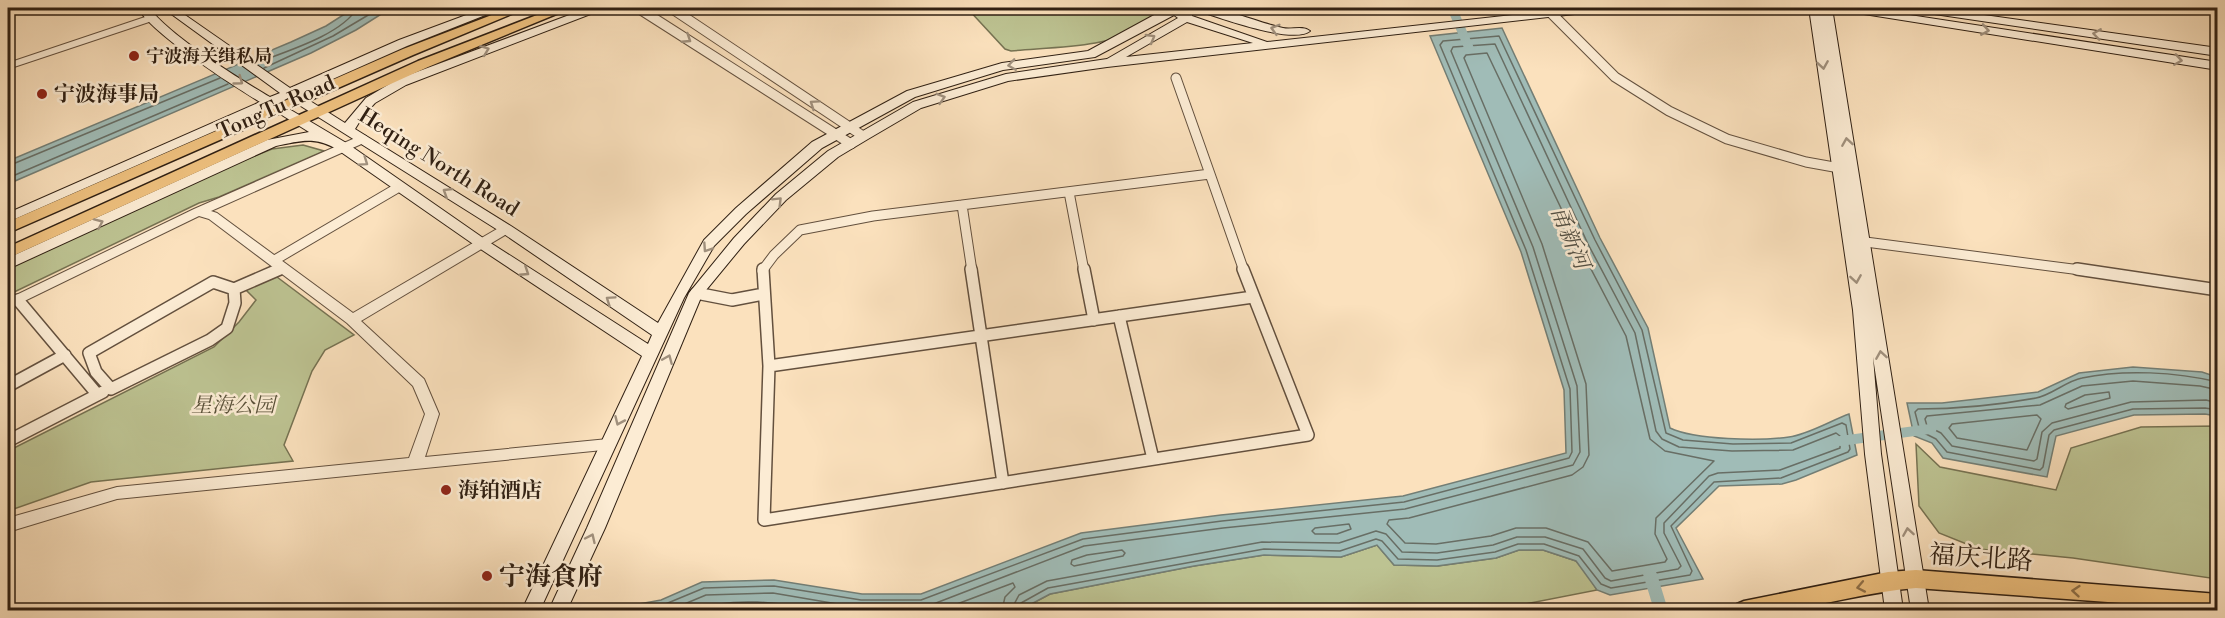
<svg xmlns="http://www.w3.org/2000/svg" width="2225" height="618" font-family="'Libre Bodoni','Noto Serif SC',serif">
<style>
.green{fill:#bdc392;stroke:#767252;stroke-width:1.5}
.water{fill:#a0bcb7;stroke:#737e75;stroke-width:1.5}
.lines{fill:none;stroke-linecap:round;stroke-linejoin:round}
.shore{stroke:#686e65;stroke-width:1.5}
.canal{fill:#a0bcb7;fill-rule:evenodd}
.minor-far1-casing{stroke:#63503e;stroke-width:11}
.minor-casing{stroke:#63503e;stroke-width:14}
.tertiary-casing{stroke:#63503e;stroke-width:2}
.secondary-casing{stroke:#302013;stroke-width:2}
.primary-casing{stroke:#302013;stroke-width:3}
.minor-far1{stroke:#fcecd4;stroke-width:9}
.minor{stroke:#fcecd4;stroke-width:11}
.tertiary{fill:#fcecd4;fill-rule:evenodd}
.secondary{fill:#fcecd4;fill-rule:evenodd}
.primary{fill:#eec07e;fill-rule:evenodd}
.oneway{stroke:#a0907d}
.oneway2{stroke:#8f7048}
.poi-dot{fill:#8f2418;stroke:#fcecd4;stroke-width:2}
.labels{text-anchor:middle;stroke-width:5;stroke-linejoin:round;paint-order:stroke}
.far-poi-label{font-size:18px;font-weight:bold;fill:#302013;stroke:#fcecd4;text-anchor:start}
.poi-label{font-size:21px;font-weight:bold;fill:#302013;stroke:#fcecd4;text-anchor:start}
.street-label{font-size:21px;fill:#302013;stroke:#fcecd4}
.park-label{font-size:21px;font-style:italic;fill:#5a5139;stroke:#fcecd4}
.water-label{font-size:22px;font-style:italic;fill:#524f44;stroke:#fcecd4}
.near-street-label{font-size:26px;fill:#302013;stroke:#fcecd4}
.near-poi-label{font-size:26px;font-weight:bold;fill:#302013;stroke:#fcecd4;text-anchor:start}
</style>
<rect width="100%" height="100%" fill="#fbe1bd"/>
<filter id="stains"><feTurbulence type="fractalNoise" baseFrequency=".00333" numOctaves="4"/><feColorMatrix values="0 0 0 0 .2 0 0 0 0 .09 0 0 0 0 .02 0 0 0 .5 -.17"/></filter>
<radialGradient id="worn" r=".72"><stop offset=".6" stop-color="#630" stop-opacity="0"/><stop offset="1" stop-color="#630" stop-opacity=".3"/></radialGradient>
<path class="green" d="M967,8H1151L1154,12L1149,25C1110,48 1055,47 1011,51L1005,49Z
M303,145L324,151L219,197L199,203L8,295V268L242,161L272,149Z
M269,271L354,335L325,350L312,371L284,445L293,461L91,482L8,511V451L214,347L239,322L256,300L245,289Z
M2217,426V579L2073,558L1979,549L1939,533L1919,506L1916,444L1940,467L2056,490L2071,448L2141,427Z
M1377,545L1394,565L1438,566L1496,558L1519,550H1543L1576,561L1587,573L1597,590L1494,610H1020L1050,594L1194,566L1264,555L1341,557Z"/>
<path class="water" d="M354,8H391L356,30L311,53L8,184V161L291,42L326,26Z
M1502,28L1600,238L1648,328L1670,428C1695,440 1760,441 1789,437C1807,435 1832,420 1849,414L1857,455L1796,480L1782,484L1719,486L1676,528L1703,579L1610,595L1597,590L1576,561L1543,550H1519L1496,558L1437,566L1394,565L1377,545L1341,557L1264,555L1194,566L1050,594L1020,610H606L661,600L702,582L774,580L862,594H921L1081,533L1221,515L1403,496L1566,453L1564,390L1521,252L1430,36Z
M2133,367L2202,372L2217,377V416L2205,414L2134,415L2056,436L2047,477L1943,458L1932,443L1914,436L1907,403H1942L2038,392L2079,373Z"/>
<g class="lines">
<path class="shore" d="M1487,53L1580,248L1626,336L1650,439L1665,451L1714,461L1656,518L1655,534L1667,559L1665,562L1612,571L1588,542L1546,528H1516L1491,536L1436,544L1405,543L1387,524L1389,520L1409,518L1572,475L1583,467L1589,455L1586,384L1542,244L1464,58L1466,55Z
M256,63C284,52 342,35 357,8
M264,68L333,36L380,8
M8,166L220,78
M8,178L228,84
M2218,382C2176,372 2124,369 2082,378C2066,381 2052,395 2036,398C1998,405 1957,409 1918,409L1915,412L1920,431L1936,439L1947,452L2040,470L2043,467L2049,435L2054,430L2133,409L2205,408L2218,410
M2218,390L2200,386L2133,381L2082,386L2040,405L1927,416L1925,419L1927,426L1941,433L1952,446L2034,461L2037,459L2042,432L2052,423L2131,402L2206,400L2218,403
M2109,392L2110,398L2068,409L2065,407L2066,404L2085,395Z
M2037,415L2041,419L2027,450L1957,438L1949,428L1952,424Z
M1349,524L1351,529L1337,534H1315L1312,531L1315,528Z
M1122,550L1125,553L1123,556L1074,566L1071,564L1072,560L1087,555Z
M637,610L663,605L704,588L774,586L861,600H921L1083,539L1222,521L1404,502L1569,458L1572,452L1570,389L1526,250L1440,45L1443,41L1499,36L1595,240L1642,330L1666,433L1683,440L1733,444L1791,443L1842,423L1846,425L1850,449L1848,452L1781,478L1714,482L1671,526L1692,571L1690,575L1611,588L1601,584L1579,556L1544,544H1518L1495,552L1437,560L1398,559L1382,541L1376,539L1340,551L1264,549L1048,588L1021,603L1018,610
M670,610L706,595L773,593L861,608H923L1084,546L1223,528L1405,509L1573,465L1580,452L1577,386L1533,247L1451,51L1453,47L1495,44L1588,244L1635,333L1656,431L1662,439L1679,447L1732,451L1793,450L1836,433L1840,436V448L1780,470L1718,473L1709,476L1664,523V533L1681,566L1678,569L1611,581L1605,578L1583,549L1545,537H1517L1493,545L1437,553L1402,552L1386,534L1376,531L1339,543L1262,542L1047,581L1019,595L1011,610
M693,610C736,596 779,603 823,610
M941,610L1013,583L1015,587L1005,597L1002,610"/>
<path class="canal" d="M1447,8H1457L1474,48L1472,50H1466L1464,48Z
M1930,424L1935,425L1937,429L1935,433L1930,434L1840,446L1835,445L1833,441L1835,437L1840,436Z
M1650,568L1655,570L1657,574L1668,610H1654L1643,574L1645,570Z"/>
<defs>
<path id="minor-far1" d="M638,8L851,144
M671,8L863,136
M1546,8L1615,77L1669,111L1727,139L1806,162L1845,169
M1176,78L1210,174
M1210,174L1244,271
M1069,192L1084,271
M962,205L972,271
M1858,241L2088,271
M273,261L399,187
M276,271L283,268
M762,271L774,255L800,230L873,216L1210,174"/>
<path id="minor" d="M763,269L769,366L764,520L1308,435L1243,269
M971,269L1003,483
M1084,269L1094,320
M2077,269L2218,290
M213,282L234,289L235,303L227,328L210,340L111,389L96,372L89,353Z
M234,289L280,269
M696,293L732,300L764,294
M18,300L97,394
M1119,316L1153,459
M769,366L1253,297
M8,386L65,355
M8,441L103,392"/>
<path id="tertiary" d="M151,15L155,16V20L8,69V63Z
M362,135L366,136L368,139L366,142L211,211L217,213L353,313L502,226H510L512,229L510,232L361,321L424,379L439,414L425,457L608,439L613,441L615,445L613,449L117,499L8,532V518L117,487L409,458L425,414L413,386L347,323L209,219L199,216L8,309V299L194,209Z"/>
<path id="secondary" d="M138,8H149C172,37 236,77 270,97L280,93L163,8H175L290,88L399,40L485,8H499L498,10L407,46L299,94L345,123L366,98L398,79L588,8H602L601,10L406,85L375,103L363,116L355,129L511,226L658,323L704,240L736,208L812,142L907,91L1002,63L1088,51L1167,8H1192V16L1267,42L1575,8H1607L1601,11L1107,67L1008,81L921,108L868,139L838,157L786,200L744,244L702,295L605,528L567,610H549L587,528L689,293L734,238L776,194L828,151L913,102L1006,74L1107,59L1178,18L1174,15L1095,57L1003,70L915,97L822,148L746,214L714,246L684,298L540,610H522L642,356L476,246L338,150C315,136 301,141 276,146L8,269V258L267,140L309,132L269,107L8,222V213L260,102C232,85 151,33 138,8ZM1187,22L1253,43L1126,57ZM288,98L501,232L652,335L648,344L486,240L348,144L279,103Z
M1194,8C1223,5 1254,22 1283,28C1292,30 1302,25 1310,31C1293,45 1218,17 1196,10Z
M1809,8H1820L1828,62L1820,8H1832L1929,610H1911L1873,357L1881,454L1903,610H1885L1865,454L1853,310Z
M1839,8H1864L2218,62V70L1845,11Z
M1908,8H1934L2218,48V56L1914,11Z"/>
<path id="primary" d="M510,8H526L413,55L8,233V222L403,49Z
M555,8H571L428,67L8,258V247L418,61Z
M1916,570L2218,594V610L1916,588C1855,592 1795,617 1734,610L1737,604L1744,601L1888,572Z"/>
</defs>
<use href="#minor-far1" class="minor-far1-casing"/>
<use href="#minor" class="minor-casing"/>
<use href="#tertiary" class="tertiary-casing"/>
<use href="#secondary" class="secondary-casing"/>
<use href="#primary" class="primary-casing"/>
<use href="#minor-far1" class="minor-far1"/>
<use href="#minor" class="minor"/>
<use href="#tertiary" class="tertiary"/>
<use href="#secondary" class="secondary"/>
<use href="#primary" class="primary"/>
</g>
<defs><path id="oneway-chevron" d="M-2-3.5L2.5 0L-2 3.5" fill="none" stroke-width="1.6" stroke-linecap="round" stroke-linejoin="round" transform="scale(1.5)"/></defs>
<g class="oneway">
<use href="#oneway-chevron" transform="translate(1275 29) rotate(-164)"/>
<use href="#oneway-chevron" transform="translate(1985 30) rotate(9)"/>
<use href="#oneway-chevron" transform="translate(2097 34) rotate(-172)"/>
<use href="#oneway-chevron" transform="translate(1151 38) rotate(-30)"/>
<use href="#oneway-chevron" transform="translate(687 39) rotate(33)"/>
<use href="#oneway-chevron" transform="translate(485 50) rotate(-21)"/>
<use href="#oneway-chevron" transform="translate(2178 60) rotate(9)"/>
<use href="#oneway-chevron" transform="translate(1012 65) rotate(172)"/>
<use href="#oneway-chevron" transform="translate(1823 65) rotate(81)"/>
<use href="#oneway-chevron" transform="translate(239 81) rotate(36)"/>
<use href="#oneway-chevron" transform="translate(941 98) rotate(-17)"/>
<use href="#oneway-chevron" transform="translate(814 104) rotate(-146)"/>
<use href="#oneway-chevron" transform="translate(1847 142) rotate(-99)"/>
<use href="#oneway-chevron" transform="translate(364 162) rotate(35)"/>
<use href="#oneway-chevron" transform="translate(447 192) rotate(-148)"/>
<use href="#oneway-chevron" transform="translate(778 201) rotate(-45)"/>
<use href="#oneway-chevron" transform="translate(99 223) rotate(-24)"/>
<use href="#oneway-chevron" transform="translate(707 248) rotate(124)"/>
<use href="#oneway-chevron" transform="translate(525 272) rotate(33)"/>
<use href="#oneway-chevron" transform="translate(1856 279) rotate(81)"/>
<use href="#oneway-chevron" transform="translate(610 300) rotate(-146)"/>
<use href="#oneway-chevron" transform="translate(1881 355) rotate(-99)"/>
<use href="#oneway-chevron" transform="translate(668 359) rotate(-67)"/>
<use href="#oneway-chevron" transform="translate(619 421) rotate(114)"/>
<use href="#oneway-chevron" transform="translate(1908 532) rotate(-99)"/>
<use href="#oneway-chevron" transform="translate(591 538) rotate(-65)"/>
</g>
<g class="oneway2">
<use href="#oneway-chevron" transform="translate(1861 587) rotate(169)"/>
<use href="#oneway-chevron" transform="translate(2076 591) rotate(-175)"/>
</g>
<g class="poi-dot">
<circle cx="134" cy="56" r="6"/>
<circle cx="42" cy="94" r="6"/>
<circle cx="446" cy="490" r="6"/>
<circle cx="487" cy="576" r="6"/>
</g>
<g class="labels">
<g class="far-poi-label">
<text x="146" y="62">宁波海关缉私局</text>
</g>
<g class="poi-label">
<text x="54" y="101">宁波海事局</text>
<text x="458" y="497">海铂酒店</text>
</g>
<g class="street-label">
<text transform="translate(276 107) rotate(-24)" y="7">TongTu Road</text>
<text transform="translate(439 162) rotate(32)" y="7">Heqing North Road</text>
</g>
<g class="park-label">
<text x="233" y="412">星海公园</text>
</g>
<g class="water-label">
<text transform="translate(1571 237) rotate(67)" y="8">甬新河</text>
</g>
<g class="near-street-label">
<text transform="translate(1981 557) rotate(4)" y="9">福庆北路</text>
</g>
<g class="near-poi-label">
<text x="499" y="585">宁海食府</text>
</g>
</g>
<rect width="2225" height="618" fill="none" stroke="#fbe1bd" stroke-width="30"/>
<rect x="9" y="9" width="2207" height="600" fill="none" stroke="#302013" stroke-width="3"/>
<rect x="15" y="15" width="2195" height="588" fill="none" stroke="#302013" stroke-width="1.5"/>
<rect width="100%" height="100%" filter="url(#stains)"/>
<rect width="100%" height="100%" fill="url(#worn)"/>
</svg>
